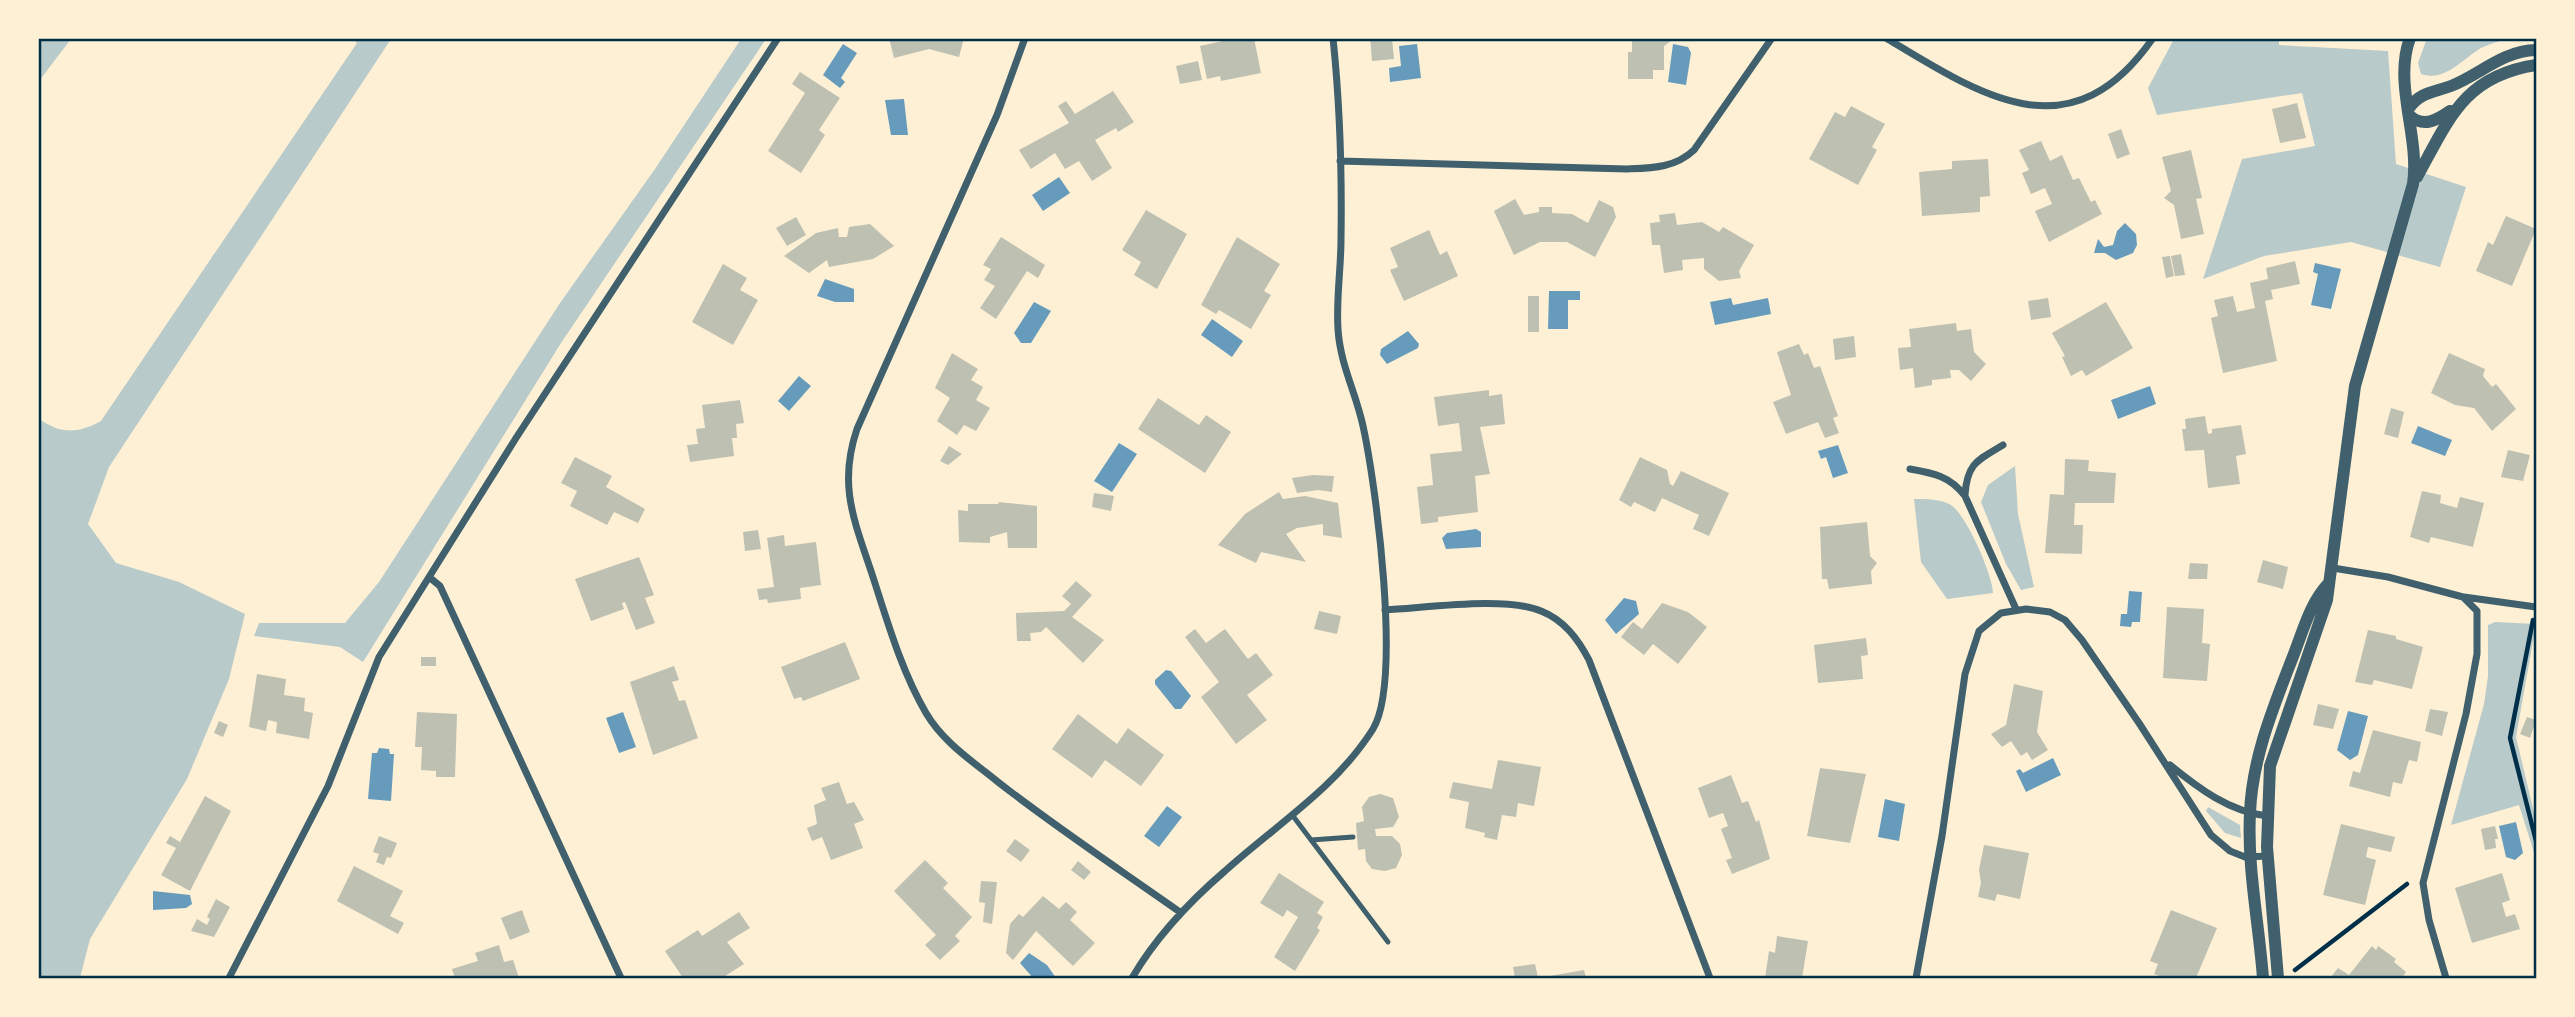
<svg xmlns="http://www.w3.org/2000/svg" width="2575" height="1017" font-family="'Sofia Sans Condensed',sans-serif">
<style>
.green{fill:#b9caca}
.water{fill:#669bbc}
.building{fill:#bec0b2}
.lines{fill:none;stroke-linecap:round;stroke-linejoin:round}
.path{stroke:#003049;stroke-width:4.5}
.service{stroke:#3f606c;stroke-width:5}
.minor{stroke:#3f606c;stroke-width:7}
.tertiary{stroke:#3f606c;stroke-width:12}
.neatline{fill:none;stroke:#003049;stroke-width:2.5}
</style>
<rect width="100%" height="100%" fill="#fdf0d5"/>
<path class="green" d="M39,38L71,39L39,81L38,39Z
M2427,38H2508V39C2499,41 2489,44 2481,48C2461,60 2445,82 2421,74L2418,63Z
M353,39H391L109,467L88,524L116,563L179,582L245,614L229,679L187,779L90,939L80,978H39V419C61,434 77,434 101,421L357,43Z
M741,39H766L561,343L363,662L340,647L254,636L259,623H345L379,582L560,303L655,169Z
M2174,39H2279V45L2388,51L2396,164L2466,187L2440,267L2351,242L2264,256L2203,279L2242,159L2315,146L2302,93L2157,115L2148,88Z
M2015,466L2018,514L2034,587L2021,590L2006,564L1981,502L1988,485Z
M1914,499C1926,499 1941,499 1951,505C1966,514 1993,576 1993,593L1947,599L1921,562Z
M2495,622L2536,624L2516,737L2536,821V859L2519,805L2451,825L2484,704L2488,676V625Z
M2208,807L2240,825L2241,838L2225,833L2206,811Z"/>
<path class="water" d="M843,44L857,53L841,78L845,82L840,88L823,75Z
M1417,44L1421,78L1390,82L1389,68L1401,66L1399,46Z
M1673,44L1688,47L1691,53L1686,85L1668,82Z
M904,99L908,135H891L885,100Z
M1059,177L1070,193L1043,211L1032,195Z
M2125,223L2136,234L2137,245L2133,253L2116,260L2105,253H2094L2098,239L2104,247L2113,245L2117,231Z
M2315,263L2341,269L2331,309L2311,305L2318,274L2313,272Z
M825,279L854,289V302H835L817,296Z
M1549,291H1580V300H1568V329H1548Z
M1731,298L1733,305L1768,298L1771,314L1715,325L1710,302Z
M1034,302L1051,311L1031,343H1021L1014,333Z
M1212,319L1243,341L1232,357L1201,335Z
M1408,331L1419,344L1418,348L1387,364L1380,355L1381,349Z
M799,376L811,386L789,411L778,401Z
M2150,386L2156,404L2118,419L2111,400Z
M2418,426L2452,440L2445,456L2411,443Z
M1119,443L1137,454L1112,492L1094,481Z
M1838,445L1848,473L1833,478L1826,457L1821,459L1818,451Z
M1476,529L1481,532V547L1446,549L1442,538L1447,533Z
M2129,591L2142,592L2140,622H2132L2131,627L2120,626L2121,614H2127Z
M1624,598L1636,601L1639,614L1616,634L1605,620Z
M1166,670L1171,671L1191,696L1181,709H1175L1155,684V680Z
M2348,711L2368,716L2358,755L2350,760L2337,750Z
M623,712L636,747L619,753L606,718Z
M379,748L389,749L390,754H394L391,801L368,799L372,753H377Z
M2053,758L2061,775L2026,792L2016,771L2020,769L2023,773Z
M1885,799L1905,804L1899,841L1878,837Z
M1167,806L1182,817L1159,847L1144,836Z
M2516,822L2523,853L2515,860L2506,857L2499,826Z
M153,891L190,895L192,904L186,908L153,910Z
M1029,953L1047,965L1056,978H1033L1020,963Z"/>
<path class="building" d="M889,38H964L959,57L929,49L894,58Z
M1237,38H1254L1261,73L1221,81L1220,76L1207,79L1200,46Z
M1370,38H1392L1394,59L1372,61Z
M1632,38H1675L1664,46V70H1653V79H1628V52H1632Z
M1198,61L1202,80L1180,84L1176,66Z
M800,72L840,98L819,130L825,135L801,173L768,151L805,93L792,84Z
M1113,91L1134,122L1118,132L1116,128L1095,140L1112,168L1092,181L1079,161L1065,169L1055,153L1031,169L1019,150L1069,123L1058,106L1066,101L1075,114Z
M2297,103L2306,138L2280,143L2272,109Z
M1851,106L1885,124L1872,147L1877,150L1858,185L1809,159L1835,112L1845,117Z
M2121,129L2130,154L2117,159L2108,134Z
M2041,141L2050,161L2062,155L2073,180L2079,178L2091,202L2095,200L2102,214L2049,242L2035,211L2052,204L2045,188L2031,194L2022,173L2029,170L2019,150Z
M2191,150L2202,198L2196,199L2204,234L2181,239L2174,205L2164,198L2171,191L2162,157Z
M1988,159L1990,196L1980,197V212L1922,216L1919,172L1952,169V161Z
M1515,199L1524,215L1539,212V207H1552V213L1572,214L1588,223L1599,200L1613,207L1616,217L1595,257L1567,242H1540L1514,255L1494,211Z
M1146,210L1187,234L1157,289L1134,275L1141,262L1122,250Z
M1675,213L1677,225L1702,222L1719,232L1723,227L1754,245L1739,271L1741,278L1719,281L1704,269V258L1682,260L1683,270L1664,273L1660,245H1652L1650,223L1660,222L1659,215Z
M2506,216L2536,229L2512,286L2476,271L2488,242L2493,245Z
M796,217L806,235L787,246L776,228Z
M870,224L894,246L873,259L829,267L827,260L809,273L784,256L816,233L838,228L839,237H847L849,227Z
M1429,230L1440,255L1447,251L1458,276L1404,301L1390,270L1398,267L1390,248Z
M1001,237L1045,265L1038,278L1027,271L996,319L980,308L995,286L984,280L991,269L983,265Z
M1237,237L1280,264L1264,291L1271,295L1251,329L1219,310L1216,314L1201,305Z
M2181,254L2185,275L2175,276L2171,256Z
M2170,256L2174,276L2166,278L2162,257Z
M2295,261L2300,284L2271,290L2273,299L2265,301L2277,361L2223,373L2211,318L2218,316L2214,300L2233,296L2237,312L2255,308L2250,283L2268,279L2266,268Z
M723,264L747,278L740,290L758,300L733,345L692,322Z
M1528,296H1539V332H1528Z
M2048,298L2051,317L2031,320L2028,301Z
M2106,302L2133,348L2086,376L2082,370L2071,376L2062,357L2065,356L2052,333Z
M1956,323L1957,331L1971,329L1974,352L1986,364L1971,381L1959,370H1950L1951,378L1932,380V385L1915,388L1913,368L1900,370L1898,348L1911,347L1909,329Z
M1854,336L1856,357L1835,360L1833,339Z
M1799,344L1804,355L1808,353L1814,368L1820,366L1838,416L1833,418L1839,433L1825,438L1818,422L1786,434L1773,402L1791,395L1777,352Z
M952,353L978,369L971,380L983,387L976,400L990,408L976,431L964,425L957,435L937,421L950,398L935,388Z
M2449,353L2485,369L2483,376L2492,387L2496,384L2516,409L2492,431L2474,408L2455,405L2431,393Z
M1489,390V396L1502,394L1505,424L1480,427L1490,474L1475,476L1478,512L1438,517V522L1421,524L1417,487L1433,485L1430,454L1462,451L1459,423L1438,426L1434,397Z
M1158,398L1199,425L1206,415L1231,432L1205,473L1138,429Z
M740,400L744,423L736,424L737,438H732L734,456L690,462L687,445L698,444L696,429L705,428L702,405Z
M2391,408L2404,412L2398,438L2384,434Z
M2205,416L2208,434L2212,433V429L2241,425L2246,454L2236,456L2240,484L2208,488L2204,450L2185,451L2182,429H2186L2185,419Z
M949,446L962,454L948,465L940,461Z
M2508,450L2530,455L2523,481L2501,477Z
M575,457L612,476L606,487L645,509L638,523L614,512L607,525L570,506L577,491L561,483Z
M1640,457L1667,470L1670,484L1673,486L1681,471L1729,493L1709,536L1693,529L1699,515L1662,498L1655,512L1634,502L1631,507L1619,500Z
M2065,459L2089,460L2088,471L2116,473L2114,503H2075L2074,525H2083L2082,554L2045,553L2050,494L2064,495Z
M1313,475L1334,476L1332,492L1318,490L1297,493L1292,478Z
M2422,491L2441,495L2440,503L2457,508L2460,497L2484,503L2473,547L2431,537L2429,543L2410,537Z
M1279,492L1283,499L1305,496L1338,503L1342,538L1323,535V524L1297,528L1286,534L1306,562L1261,552L1256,563L1218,545L1245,514Z
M1094,493L1114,496L1111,511L1092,507Z
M998,502L1037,506V548H1008L1007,532L990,537V543L959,542L958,510L968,511V504H999Z
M1867,522L1870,556L1877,563L1871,571L1872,584L1829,589L1827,579H1822L1820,527Z
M758,530L761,549L745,551L743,532Z
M784,535L785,546L816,542L821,585L800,588L801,599L768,603L767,599L759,600L757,589L774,587L767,538Z
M639,557L654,595L645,598L655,623L636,630L625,602L622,603L624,609L591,621L575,579Z
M2263,560L2288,567L2283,589L2257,582Z
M2190,563L2208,564L2207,579H2188Z
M1076,581L1092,595L1072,617L1104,640L1083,663L1046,627L1041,632L1030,633L1031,641H1017L1016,613L1064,611L1071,604L1062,596Z
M1662,603L1688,612L1707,627L1678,664L1653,644L1644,655L1621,637L1633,622L1642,629Z
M2167,607L2204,609L2202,643L2210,644L2207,681L2163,678Z
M1319,611L1341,616L1337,634L1314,629Z
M1195,629L1206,643L1225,629L1248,659L1256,653L1273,675L1247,695L1267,720L1236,744L1201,697L1219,682L1185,637Z
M2368,630L2396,636V639L2423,647L2412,689L2374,680L2372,685L2355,682Z
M1866,638L1868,655L1861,656L1863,679L1818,683L1814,645Z
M845,642L860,679L803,701L801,697L794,699L781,667Z
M421,657H436V666H421Z
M674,666L679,680L672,682L679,701L685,700L698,738L653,755L630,682Z
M257,674L286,679L284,695L305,698L304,711L313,713L309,739L276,733L277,722L268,720L266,731L249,727Z
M2014,684L2043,691L2037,732L2048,750L2032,760L2027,752L2021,756L2011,741L2002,747L1991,734L2006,725Z
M2318,704L2339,709L2333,729L2313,725Z
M2430,709L2448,712L2442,736L2425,731Z
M417,712L457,714L455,777H436V771L421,770L422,747H415Z
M1078,714L1117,744L1128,728L1164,755L1141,786L1105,760L1092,778L1052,749Z
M2527,717L2536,720L2530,738L2520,734Z
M219,721L228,725L223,737L214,733Z
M2373,730L2421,742L2417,762L2409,760L2402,784L2393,782L2390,797L2349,786L2353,771L2360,773Z
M1498,760L1541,767L1534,806L1518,803L1516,817L1502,815L1497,840L1484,837L1485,833L1465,828L1469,802L1449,798L1453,782L1492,789Z
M1820,768L1866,774L1850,843L1807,836Z
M1731,775L1742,803L1748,801L1756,822L1759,820L1770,859L1732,874L1726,860L1732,858L1721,829L1728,826L1723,813L1709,818L1698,788Z
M839,782L847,804L854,802L864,820L854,824L863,848L831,860L822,837L812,841L807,828L817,824L814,805L826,800L821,788Z
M1380,794L1393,798L1399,817L1393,827L1375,829L1376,836H1392L1400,844L1402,855L1396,868L1385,871L1372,869L1366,861L1365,849L1358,850L1356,823L1364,821L1362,807L1369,797Z
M205,796L231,811L190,891L161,875L176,848L166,843L170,836L180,842Z
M2341,824L2395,837L2391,852L2368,847L2366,857L2376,860L2365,905L2323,895Z
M2495,826L2498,839H2495L2496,848L2485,850L2481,829Z
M379,836L397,843L391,858L387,857L384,865L376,862L379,854L373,852Z
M1015,839L1030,850L1021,862L1006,851Z
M1984,845L2029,853L2020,899L1997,894L1995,901L1978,897L1981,883L1979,870Z
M925,860L948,883L943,888L972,917L955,936L960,941L940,960L925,945L936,935L894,891Z
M1078,861L1091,872L1084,880L1071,870Z
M354,866L403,891L390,916L404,923L398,934L337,901Z
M1279,873L1324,902L1317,913L1323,917L1317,928L1320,930L1295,971L1274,957L1298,917L1287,910L1283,917L1260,903Z
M2502,873L2510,900L2502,903L2506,917L2515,914L2520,929L2472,943L2455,888Z
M981,881L997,882L992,924L983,922L985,903L979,902Z
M1043,896L1059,909L1066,902L1077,912L1070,920L1095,943L1073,966L1036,931L1013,960L1006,953L1010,924L1019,914L1023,917Z
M216,899L230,907L214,937L191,931L197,919L207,925L210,919L207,917Z
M522,910L530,932L510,940L501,918Z
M2171,910L2217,928L2196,978H2165L2154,974L2158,964L2150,961Z
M739,912L750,928L727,942L744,964L722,978H683L665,951L698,930L702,936Z
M1777,936L1808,941L1802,978H1765L1769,951L1775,953Z
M499,945L504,962L513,960L519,978H455L452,969L478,961L475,953Z
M2372,946L2376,950L2378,946L2396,959L2394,962L2406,972L2402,978H2330L2338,968L2349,975Z
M1535,964L1538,978H1515L1513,967Z
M1584,970L1586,978H1544V977Z"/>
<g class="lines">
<path class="path" d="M2533,620L2510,738L2536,841
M2295,970L2407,884"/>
<path class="service" d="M1293,816L1388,942
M1311,840L1353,837"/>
<path class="minor" d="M1025,38L997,115L857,429C838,485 854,520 872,574C887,620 901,670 926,713C943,742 972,761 998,782C1057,828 1119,869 1180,912
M1886,38C1982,96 2071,156 2153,38
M1340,161L1627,169C1652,168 1675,168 1694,150L1772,38
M1910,469C1933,473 1950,476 1965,496L2016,609
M1965,495C1967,463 1978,460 2003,445
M2333,568L2388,577L2463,597L2477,611V654L2466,714L2423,883L2429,920L2446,978
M429,577L440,586L621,978
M2464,597L2536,607
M1385,610C1426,608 1505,596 1541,611C1564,620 1578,639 1589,660L1710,978
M2170,765C2198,788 2230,812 2267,816
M229,978L328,786L379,657L516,438L778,38
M1132,978C1156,937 1189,902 1225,871C1277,824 1335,789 1373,729C1402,681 1376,485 1363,426C1356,393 1340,364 1338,329C1336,299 1341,269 1341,239C1342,173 1340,105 1333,38
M1916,978L1942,836L1965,674L1979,631L2001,613L2026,609L2050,612L2065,620L2082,640L2139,723L2211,835L2230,851L2245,857L2269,856"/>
<path class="tertiary" d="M2409,108C2420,92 2435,92 2451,86C2481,74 2502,51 2536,50
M2410,116C2424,128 2437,120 2450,111
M2417,177C2449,119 2464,76 2536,65
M2263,978C2259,924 2247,867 2250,813C2252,759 2273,708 2292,659C2303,632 2309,604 2329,583
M2278,978L2267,847L2270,766L2327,600L2355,386L2413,184C2420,136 2393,84 2410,38"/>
</g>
<rect width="2575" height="1017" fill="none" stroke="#fdf0d5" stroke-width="80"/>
<rect x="40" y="40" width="2495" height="937" class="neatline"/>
</svg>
